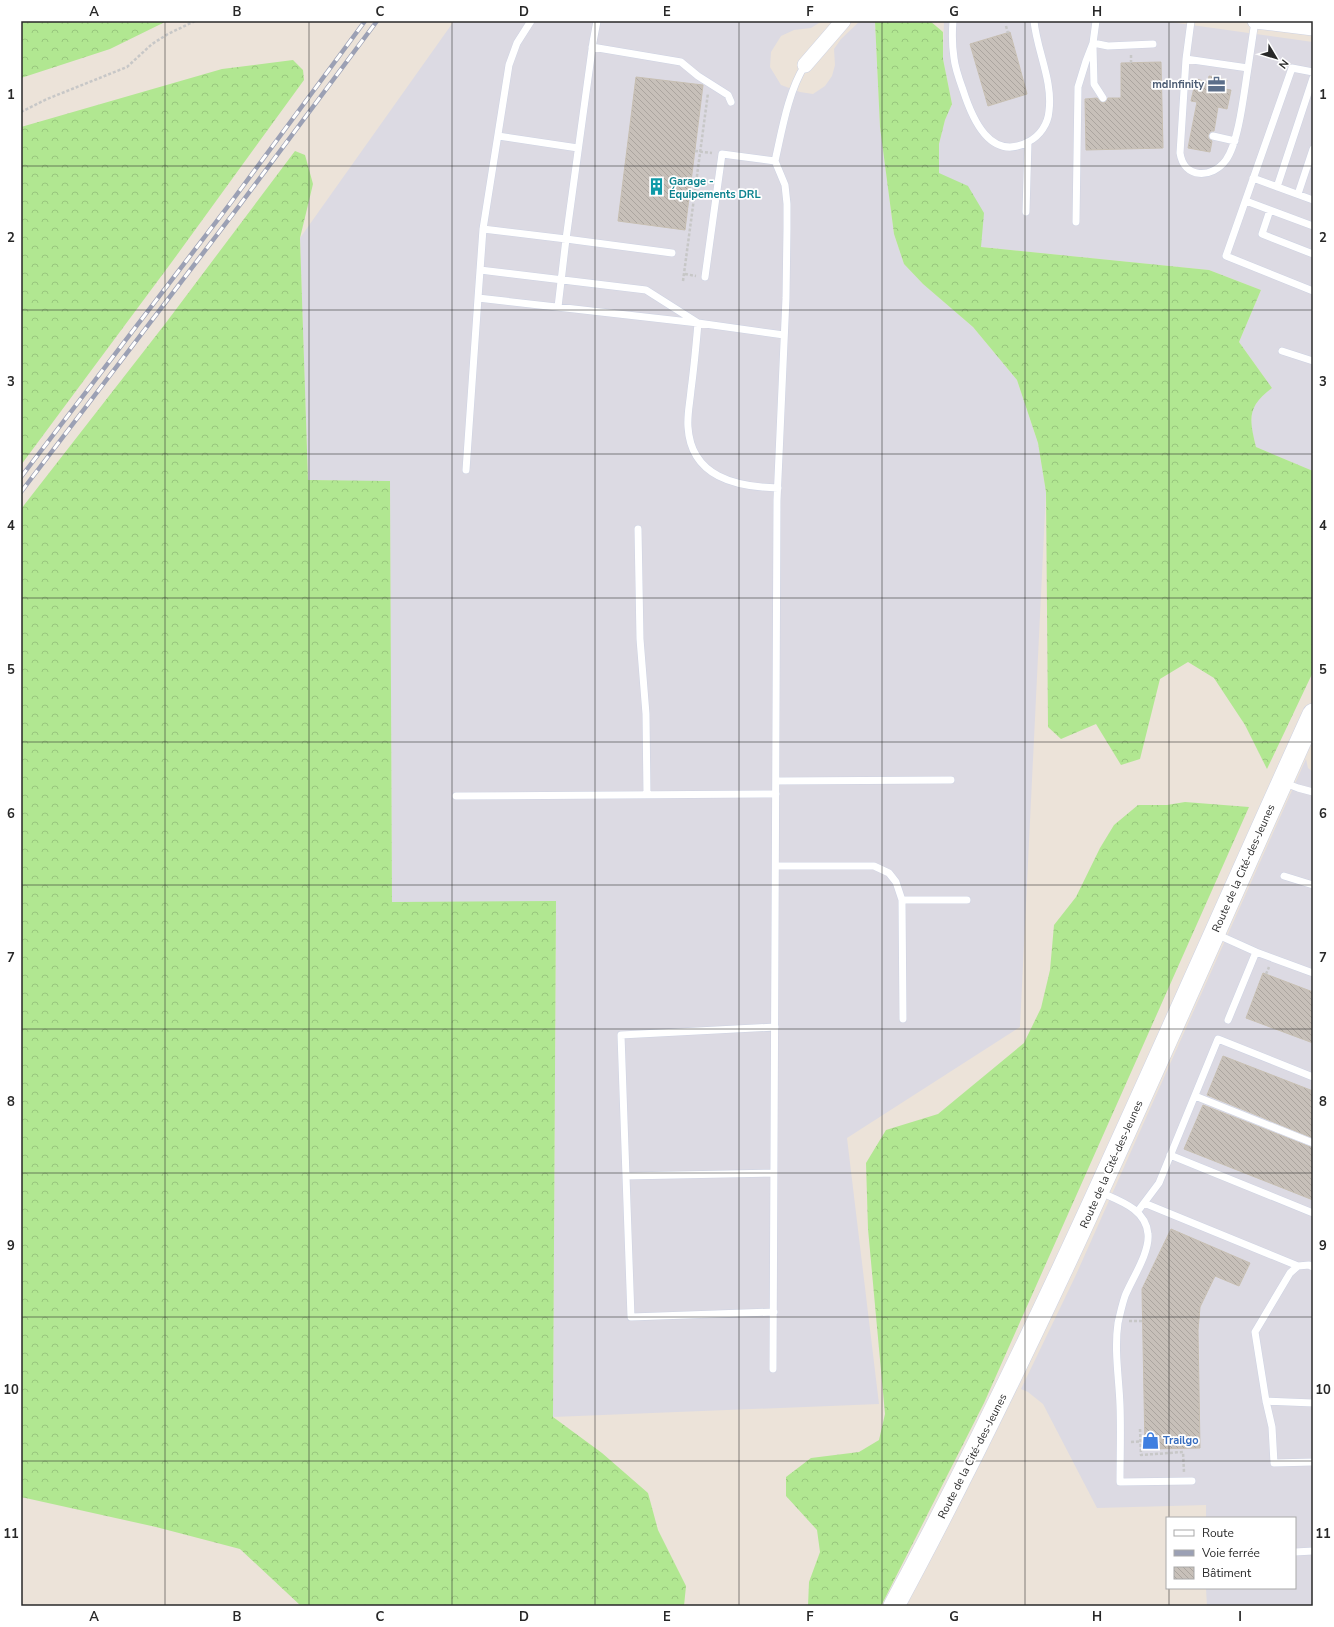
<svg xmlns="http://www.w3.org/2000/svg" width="1334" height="1627" font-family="'Nunito Sans',sans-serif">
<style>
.industrial{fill:#dcdae3}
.forest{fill:url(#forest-crowns)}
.building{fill:url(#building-back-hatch);stroke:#c7bfb2}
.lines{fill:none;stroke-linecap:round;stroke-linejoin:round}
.service-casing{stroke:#ced3e3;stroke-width:8}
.minor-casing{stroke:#ced3e3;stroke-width:16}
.secondary-casing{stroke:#ced3e3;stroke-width:22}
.path{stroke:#c7c7c7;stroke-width:2.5;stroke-dasharray:3 2;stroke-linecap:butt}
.service{stroke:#fff;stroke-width:7}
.minor{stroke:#fff;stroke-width:15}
.secondary{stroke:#fff;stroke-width:21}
.rail-casing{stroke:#9ba0b4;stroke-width:4.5}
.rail{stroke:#fff;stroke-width:3;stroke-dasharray:9;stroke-linecap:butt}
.grid{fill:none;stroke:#282828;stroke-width:1;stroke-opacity:0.55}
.labels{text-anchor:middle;stroke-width:3.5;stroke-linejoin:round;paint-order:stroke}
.service-label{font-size:11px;font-weight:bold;fill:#4e5e75;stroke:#fff;text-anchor:end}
.culture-label{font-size:11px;font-weight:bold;fill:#0d838f;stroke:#fff;text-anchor:start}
.street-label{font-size:11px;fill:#282828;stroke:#fff}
.shop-label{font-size:11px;font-weight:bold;fill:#366cbe;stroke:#fff;text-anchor:start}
.neatline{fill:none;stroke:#282828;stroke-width:1.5}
.grid-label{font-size:13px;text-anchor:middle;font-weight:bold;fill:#282828}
</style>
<defs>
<pattern id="forest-crowns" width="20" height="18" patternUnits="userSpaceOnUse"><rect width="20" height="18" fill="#b1e791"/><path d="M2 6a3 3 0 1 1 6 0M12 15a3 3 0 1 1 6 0" fill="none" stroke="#98c67d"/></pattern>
<pattern id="building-back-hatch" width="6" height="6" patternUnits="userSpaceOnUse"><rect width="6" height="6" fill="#c7c0b9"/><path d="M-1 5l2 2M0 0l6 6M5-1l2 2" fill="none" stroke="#aba59f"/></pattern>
</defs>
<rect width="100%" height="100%" fill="#ece3d9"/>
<path class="industrial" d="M454,21H822L811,28L794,30L781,36L771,52L770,67L781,85L800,92L813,94L825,86L832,76L835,65L834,49L841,39L860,21H875L880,127L894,234L904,264L923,284L973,327L1017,380L1038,443L1046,492L1020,1027L847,1138L879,1404L553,1417L556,902L392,903L390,482L308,480L300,238Z
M944,21H1163L1313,42V471L1256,447L1251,427L1252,410L1260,397L1272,388L1239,342L1261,290L1209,270L981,247L939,173V144L945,120L952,104L943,59Z
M1306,759L1308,768L1313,772V1606H1207L1206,1588H1295V1518H1206V1505L1097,1508L1043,1404L1028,1392L1021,1389L1075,1277Z"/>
<path class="forest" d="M21,21H167L110,49L21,78Z
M875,21H930L943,32V59L952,104L945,120L939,144V173L968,186L984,213L981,247L1209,270L1261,290L1239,342L1272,388C1247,407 1249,418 1256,447L1313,471V672L1267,769L1245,725L1214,678L1188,662L1160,679L1140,759L1121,765L1096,724L1061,739L1048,727L1046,492L1038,443L1017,380L973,327L923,284L904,264L894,234L880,127Z
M293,60L303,70L304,80L174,259L21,465V127L222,69Z
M295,151L305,155L313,184L300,238L308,480L390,481L392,902L556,901L553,1417L602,1453L648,1493L658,1530L686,1586L684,1606H301L240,1549L156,1527L21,1497V509L165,324Z
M1185,802L1249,807L984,1403L881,1606H808L809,1582L820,1552L817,1530L786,1496V1477L811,1458L859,1452L879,1440L885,1414L868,1229L866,1163L886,1130L938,1114L1024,1043L1041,1008L1050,970L1054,925L1076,897L1100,848L1114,825L1138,805H1167Z"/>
<path class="building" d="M1010,32L1027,94L988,106L970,44Z
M1161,62L1163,148L1086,150L1085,99L1097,98L1103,103L1106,102L1108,98H1121V63Z
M1209,76L1227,80L1225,89L1231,90L1227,109L1218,107L1214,131H1211L1208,135V138L1212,141L1210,152L1188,148L1197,102L1191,101L1196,79L1208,82Z
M636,77L703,85L685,230L618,221Z
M1263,973L1313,992V1043L1246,1018Z
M1223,1056L1313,1091V1138L1207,1095Z
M1203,1105L1313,1148V1200L1184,1149Z
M1171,1229L1250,1263L1239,1286L1215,1276L1200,1307L1198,1330L1200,1448L1145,1449L1142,1289Z"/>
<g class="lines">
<defs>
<path id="service" d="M597,21L593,42L566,239L672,253
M953,21C952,33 952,45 954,58C955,68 959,79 963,90C972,118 990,162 1028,142C1040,136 1048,124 1049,111C1053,81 1037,51 1034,21
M1096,21L1093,43L1108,46L1153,44
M1191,21L1186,59L1248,68L1255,21
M1093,46L1094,84L1103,98
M592,47L681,62L698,76L728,95L731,102
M1186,59L1180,153C1184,179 1212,179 1226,160C1239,142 1244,92 1248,68
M1313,72L1292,68L1226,256L1313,291
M498,136L578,148
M1213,136L1235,141
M1253,178L1313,200
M1277,187L1313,78
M1298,194L1313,149
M1246,201L1313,226
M1270,210L1262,234L1313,254
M1026,212L1028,142
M1076,222L1078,87L1086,61L1093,43
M483,229L566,239L558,307
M480,270L646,290L698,323C696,346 694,368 691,390C690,402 687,415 688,427C691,477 736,487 778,488
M705,277L722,154L775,161C782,130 788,92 805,65
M478,298L483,229L509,65L517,43L531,21
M1282,351L1313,361
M466,470L478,298L698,323L784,335
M638,529L640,639L646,714L647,795
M776,781L951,780
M1285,783L1298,788L1313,792
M456,796L776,794
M776,866H874L889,873L896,882L902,900H967
M1284,876L1313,885
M902,900L903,1019
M1216,934L1256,952L1228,1020
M1256,952L1313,973
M1195,1096L1313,1143
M1170,1155L1313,1213
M626,1176L774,1173
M1100,1192C1120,1201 1146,1209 1148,1234C1150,1252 1132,1279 1125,1296C1122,1305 1120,1314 1118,1323C1114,1350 1119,1378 1120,1405C1121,1431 1120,1456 1120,1482L1192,1481
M1144,1203L1298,1266L1309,1265L1313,1267
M1138,1211L1159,1183L1218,1039L1313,1077
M1298,1266L1290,1273L1255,1332L1266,1401L1272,1427L1274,1463L1313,1462
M774,1312L631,1317L621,1035L775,1027
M773,1369L777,500L786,298L787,228V204L785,185L775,161
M1266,1401L1313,1403
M1295,1552L1313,1551"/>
<path id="minor" d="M1255,21L1313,28
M805,65L843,21"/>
<path id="secondary" d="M894,1606C1050,1317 1177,1013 1313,714"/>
</defs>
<use href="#service" class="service-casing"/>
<use href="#minor" class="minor-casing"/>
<use href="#secondary" class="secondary-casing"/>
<path class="path" d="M1006,26L1008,33
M1131,55V63
M21,112L47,99L127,67L152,44L168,34L195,21
M695,151L712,153
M685,274L696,276
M683,281L708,93
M1266,974L1269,967
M1129,1321H1143
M1140,1429L1141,1455L1183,1452L1184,1472
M1131,1442L1145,1441"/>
<use href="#service" class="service"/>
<use href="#minor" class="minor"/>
<use href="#secondary" class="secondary"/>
<defs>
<path id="rail" d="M21,477L229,205L365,21
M21,492L239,206L377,21"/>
</defs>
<use href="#rail" class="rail-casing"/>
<use href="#rail" class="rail"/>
</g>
<path class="grid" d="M165,21V1606M309,21V1606M452,21V1606M595,21V1606M739,21V1606M882,21V1606M1025,21V1606M1169,21V1518M21,166H1313M21,310H1313M21,454H1313M21,598H1313M21,742H1313M21,885H1313M21,1029H1313M21,1173H1313M21,1317H1313M21,1461H1313M1169,1588V1606"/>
<defs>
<symbol id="office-bare" viewBox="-9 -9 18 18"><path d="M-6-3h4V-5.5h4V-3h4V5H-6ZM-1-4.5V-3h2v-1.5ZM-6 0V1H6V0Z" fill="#5c6f8a" stroke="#fff" stroke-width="2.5" paint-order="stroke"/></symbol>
<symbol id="building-bare" viewBox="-9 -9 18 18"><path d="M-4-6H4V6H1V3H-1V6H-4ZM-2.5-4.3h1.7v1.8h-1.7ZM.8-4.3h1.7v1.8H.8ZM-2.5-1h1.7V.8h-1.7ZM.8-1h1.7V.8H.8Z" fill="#0f9aa8" stroke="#fff" stroke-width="2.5" paint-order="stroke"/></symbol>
<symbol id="shop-bare" viewBox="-9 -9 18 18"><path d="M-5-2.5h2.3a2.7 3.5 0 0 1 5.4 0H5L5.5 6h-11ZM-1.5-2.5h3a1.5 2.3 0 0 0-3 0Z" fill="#3f7fe0" stroke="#fff" stroke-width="2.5" paint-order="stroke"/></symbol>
</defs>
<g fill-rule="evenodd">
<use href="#office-bare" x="1204" y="72" width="25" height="25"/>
<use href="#building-bare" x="644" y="174" width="25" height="25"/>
<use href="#shop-bare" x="1138" y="1428" width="25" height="25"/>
</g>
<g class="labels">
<g class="service-label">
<text x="1204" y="88">mdInfinity</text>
</g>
<g class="culture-label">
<text x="669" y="185">Garage -<tspan x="669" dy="13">Équipements DRL</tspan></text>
</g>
<g class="street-label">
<text transform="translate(1243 868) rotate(-66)" y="4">Route de la Cité-des-Jeunes</text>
<text transform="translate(1111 1164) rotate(-66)" y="4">Route de la Cité-des-Jeunes</text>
<text transform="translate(972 1456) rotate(-63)" y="4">Route de la Cité-des-Jeunes</text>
</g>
<g class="shop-label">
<text x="1163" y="1444">Trailgo</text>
</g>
</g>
<rect width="1334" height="1627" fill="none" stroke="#ffffff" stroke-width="44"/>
<rect x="1166" y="1517" width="130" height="72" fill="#ffffff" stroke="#a9a9a9"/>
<rect x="1174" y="1530" width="20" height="6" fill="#ffffff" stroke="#a9a9a9"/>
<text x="1202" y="1537" font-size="12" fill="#282828">Route</text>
<rect x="1174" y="1550" width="20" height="6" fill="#9ba0b4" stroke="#a9a9a9"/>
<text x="1202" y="1557" font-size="12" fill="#282828">Voie ferrée</text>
<rect x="1174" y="1567" width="20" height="12" fill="url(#building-back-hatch)" stroke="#a9a9a9"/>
<text x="1202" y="1577" font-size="12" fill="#282828">Bâtiment</text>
<g transform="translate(1276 58) rotate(128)" stroke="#ffffff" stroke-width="3" paint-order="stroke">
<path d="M0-3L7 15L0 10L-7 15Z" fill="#282828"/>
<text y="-6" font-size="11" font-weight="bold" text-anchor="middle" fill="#282828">N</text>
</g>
<rect x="22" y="22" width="1290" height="1583" class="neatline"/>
<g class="grid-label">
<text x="94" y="16">A</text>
<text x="237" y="16">B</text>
<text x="380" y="16">C</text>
<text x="524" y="16">D</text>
<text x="667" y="16">E</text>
<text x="810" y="16">F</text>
<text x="954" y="16">G</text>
<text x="1097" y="16">H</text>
<text x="1240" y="16">I</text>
<text x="11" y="99">1</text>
<text x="1323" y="99">1</text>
<text x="11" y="242">2</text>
<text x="1323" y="242">2</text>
<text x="11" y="386">3</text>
<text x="1323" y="386">3</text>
<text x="11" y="530">4</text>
<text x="1323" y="530">4</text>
<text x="11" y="674">5</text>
<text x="1323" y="674">5</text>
<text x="11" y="818">6</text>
<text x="1323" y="818">6</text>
<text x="11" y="962">7</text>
<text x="1323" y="962">7</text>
<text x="11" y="1106">8</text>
<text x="1323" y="1106">8</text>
<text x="11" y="1250">9</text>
<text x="1323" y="1250">9</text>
<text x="11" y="1394">10</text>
<text x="1323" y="1394">10</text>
<text x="11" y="1538">11</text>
<text x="1323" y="1538">11</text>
<text x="94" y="1621">A</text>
<text x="237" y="1621">B</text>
<text x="380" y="1621">C</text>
<text x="524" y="1621">D</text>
<text x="667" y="1621">E</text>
<text x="810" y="1621">F</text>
<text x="954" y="1621">G</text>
<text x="1097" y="1621">H</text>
<text x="1240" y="1621">I</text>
</g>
</svg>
